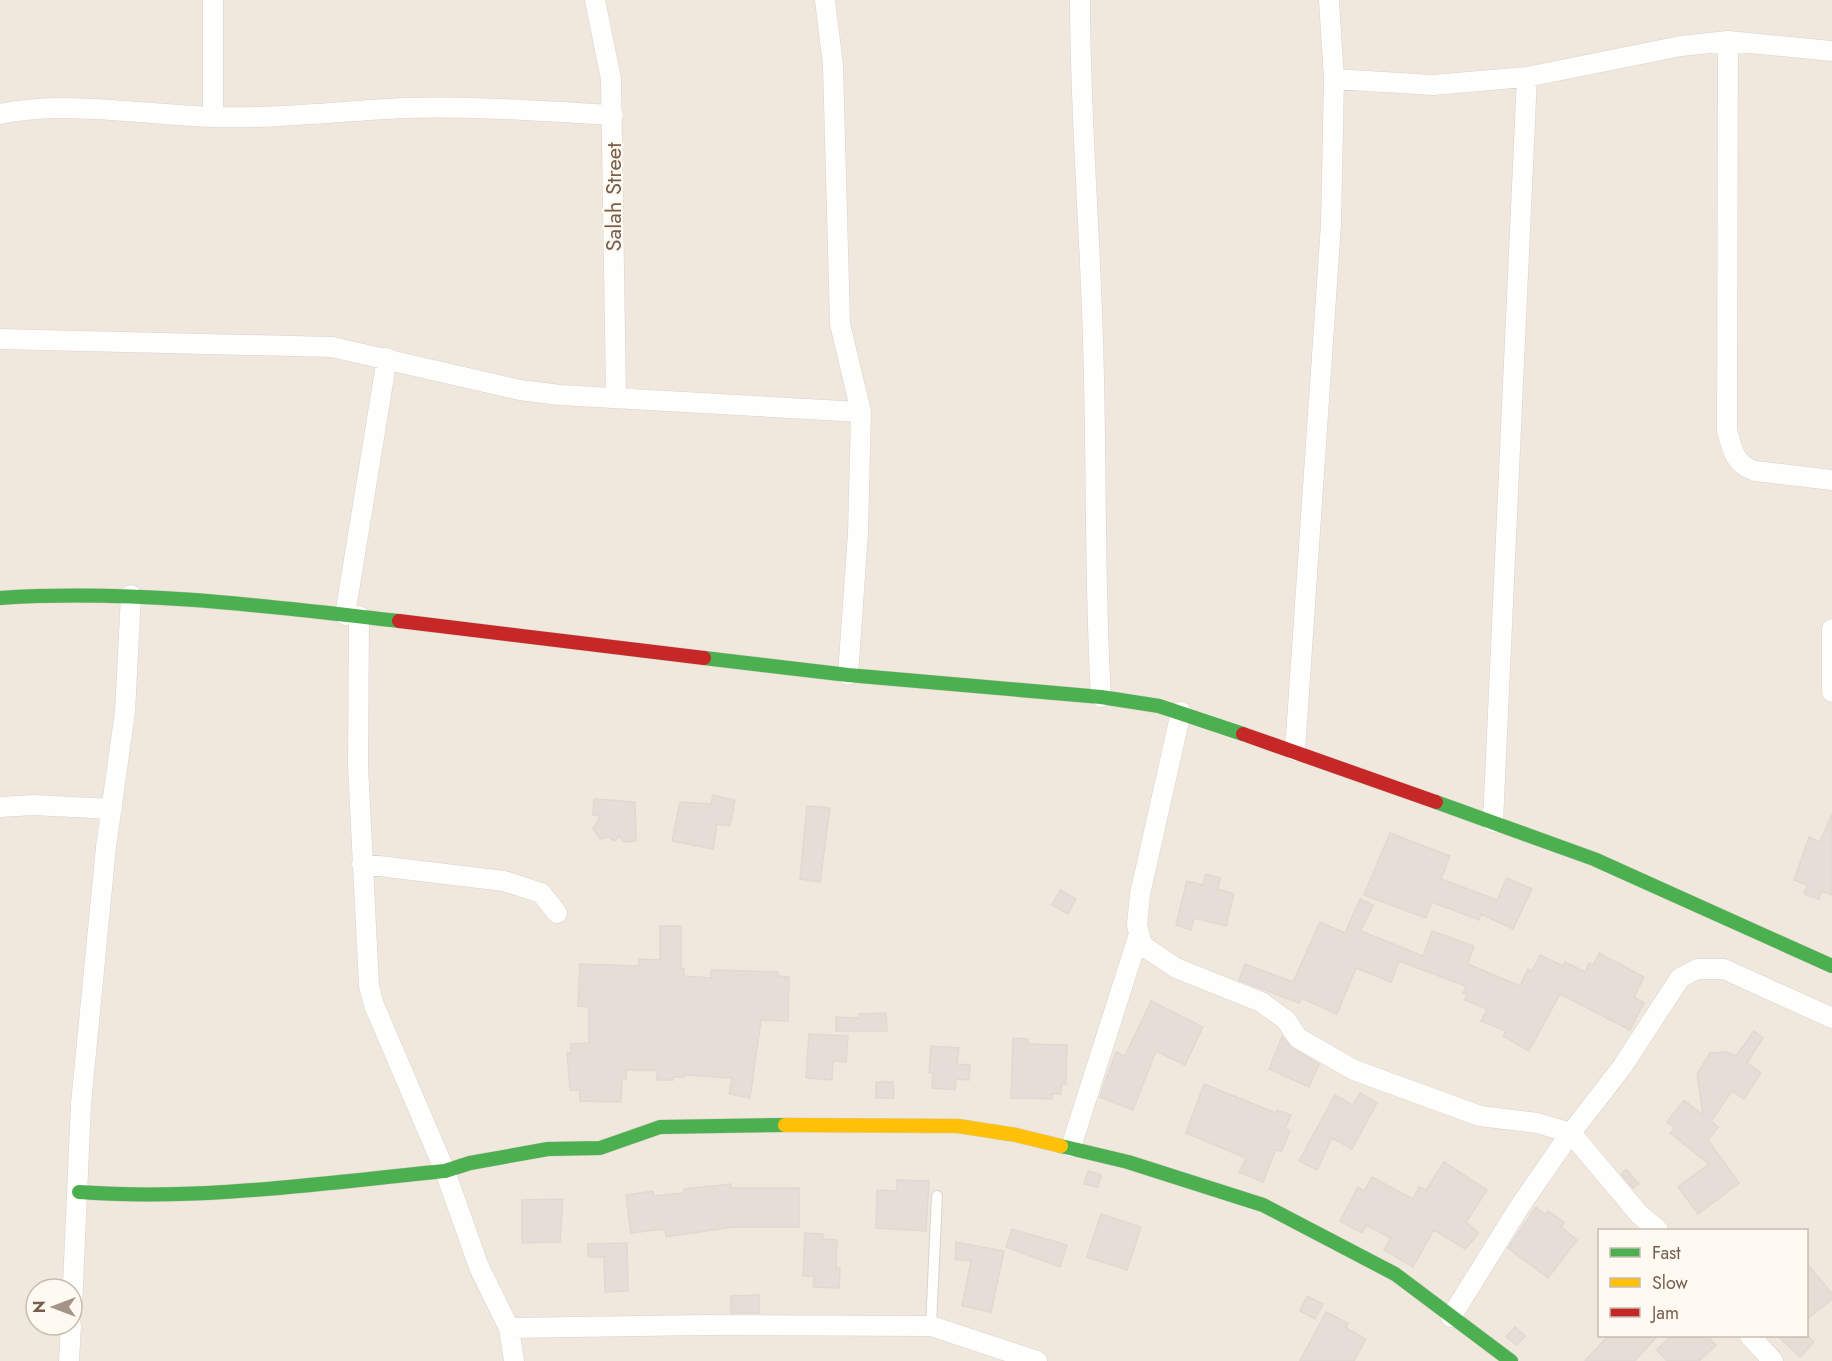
<svg xmlns="http://www.w3.org/2000/svg" width="1832" height="1361" font-family="Jost,sans-serif">
<style>
.residential{fill:#f1e8dd;fill-rule:evenodd}
.building{fill:#e5ded6;stroke:#e1d9d1;stroke-width:1.5}
.lines{fill:none;stroke-linecap:round;stroke-linejoin:round}
.lane-casing{stroke:#d7d2cd;stroke-width:12}
.street-casing{stroke:#d7d2cd;stroke-width:21}
.fast-casing{stroke:#d6d1c9;stroke-width:15}
.slow-casing{stroke:#d6d1c9;stroke-width:15}
.jam-casing{stroke:#d6d1c9;stroke-width:15}
.lane{stroke:#fefefd;stroke-width:10}
.street{stroke:#fefefd;stroke-width:20}
.fast{stroke:#4caf50;stroke-width:14}
.slow{stroke:#ffc107;stroke-width:14}
.jam{stroke:#c62828;stroke-width:14}
.labels{text-anchor:middle;stroke-width:4.5;stroke-linejoin:round;paint-order:stroke}
.street-label{font-size:22px;fill:#775f4e;stroke:#fefaf2}
</style>
<rect width="100%" height="100%" fill="#f8f5ef"/>
<path class="residential" d="M0,0H1832V1361H0ZM1600,1230H1806V1336H1600ZM36,1289H72V1325H36Z"/>
<path class="building" d="M713,795L735,800L730,826L717,824L713,849L672,841L680,802L711,804Z
M594,799L635,802L636,841L625,842L619,837L614,841L609,837L600,839L593,829L600,816L593,815Z
M807,806L830,808L820,882L800,879Z
M1832,814V895L1821,891L1819,899L1804,894L1807,885L1794,880L1809,837L1820,842Z
M1390,833L1450,856L1441,879L1497,900L1507,878L1532,889L1513,929L1481,914L1479,920L1432,902L1426,918L1364,895Z
M1206,874L1220,878L1218,889L1234,894L1226,926L1194,918L1191,930L1176,925L1187,881L1203,885Z
M1060,890L1076,899L1068,914L1052,905Z
M1360,899L1373,905L1361,931L1423,956L1432,931L1474,946L1468,964L1520,986L1528,969L1532,971L1540,955L1563,966L1565,962L1585,972L1589,963L1593,965L1599,953L1644,977L1634,997L1644,1003L1630,1030L1560,994L1529,1051L1503,1036L1506,1031L1481,1021L1487,1009L1465,1000L1467,994L1463,993L1466,986L1399,961L1391,982L1356,968L1337,1014L1301,998L1299,1003L1239,980L1245,964L1293,982L1320,922L1345,933Z
M660,926H681V969H684V976L711,978V970L778,972V976L789,977L788,1021L761,1020L750,1098L729,1094L732,1078L685,1075V1077H673V1080H657V1070H626V1079H622L621,1102L580,1101V1090H570L567,1053H571V1044L589,1043V1007L578,1006L580,964L639,966V959L660,960Z
M1151,1001L1203,1027L1185,1065L1156,1051L1133,1110L1100,1097L1116,1052L1125,1056Z
M886,1013L887,1031H836V1017L859,1018V1014Z
M1754,1031L1763,1038L1747,1063L1761,1073L1744,1099L1732,1091L1711,1121L1718,1127L1708,1140L1739,1183L1698,1214L1678,1187L1709,1164L1670,1133L1675,1128L1667,1122L1684,1100L1703,1115L1697,1074L1710,1053L1727,1052L1736,1056Z
M809,1034L848,1036L846,1062L833,1061L832,1080L806,1078Z
M1282,1037L1292,1048L1319,1064L1309,1087L1269,1069Z
M1013,1038L1028,1039V1044L1067,1045L1066,1084H1062L1061,1094H1052V1099L1011,1098Z
M931,1046L959,1048L957,1064L970,1065L969,1080L956,1079L955,1090L932,1088L933,1073L929,1072Z
M876,1082H893L894,1098H876Z
M1204,1084L1276,1113L1277,1110L1291,1115L1285,1129L1290,1131L1281,1152L1276,1149L1263,1182L1239,1172L1246,1158L1186,1133Z
M1360,1093L1377,1103L1352,1149L1332,1138L1317,1170L1299,1161L1335,1095L1353,1105Z
M1444,1162L1487,1190L1466,1222L1479,1233L1465,1249L1434,1230L1413,1267L1384,1250L1391,1238L1366,1225L1362,1233L1340,1221L1358,1187L1364,1191L1372,1177L1413,1199L1419,1187L1426,1190Z
M1626,1169L1639,1184L1633,1188L1621,1174Z
M1088,1171L1101,1175L1098,1187L1084,1184Z
M897,1180L929,1181L926,1231L876,1228L877,1190L897,1191Z
M731,1184V1188H799V1227H733L666,1237L665,1229L631,1233L626,1195L653,1191L654,1196L684,1193V1189Z
M563,1199L560,1242L522,1243V1200Z
M1536,1207L1545,1215L1548,1211L1564,1222L1561,1227L1577,1240L1548,1278L1508,1248Z
M1101,1214L1141,1227L1127,1270L1087,1257Z
M1012,1229L1067,1245L1060,1267L1006,1247Z
M805,1233L823,1234V1239L837,1240L836,1268H840L839,1288L813,1287L814,1276H803Z
M956,1242L1004,1251L991,1312L962,1306L971,1261L955,1259Z
M627,1243L628,1291L605,1292L604,1257H588V1244Z
M1806,1262L1832,1294V1299L1806,1320Z
M759,1295V1313H731V1296Z
M1307,1296L1323,1304L1315,1319L1300,1311Z
M1326,1312L1348,1323L1346,1328L1366,1339L1354,1361H1300Z
M1515,1327L1525,1336L1517,1345L1506,1337Z
M1609,1335H1658L1635,1361H1585Z
M1672,1335H1706L1716,1345L1699,1361H1667L1657,1350Z
M1777,1335H1807L1814,1342L1800,1357Z"/>
<g class="lines">
<defs>
<path id="lane" d="M931,1326L937,1196"/>
<path id="street" d="M213,0V117
M595,0L611,79L616,396
M825,0L833,65L840,324L861,412L858,533L848,675
M1080,0C1080,114 1090,228 1093,342C1097,460 1094,579 1101,697
M1728,41L1727,430C1732,450 1735,465 1755,471L1832,480
M1334,79L1433,85L1527,77L1681,46L1728,41L1832,51
M0,114C67,100 145,115 213,117C278,119 340,111 404,108C474,106 543,111 613,115
M0,339L332,347L520,390L560,395L861,412
M345,615L387,358
M359,616L358,766L369,986L374,1005L445,1171L479,1267L509,1328L514,1361
M1832,629V692
M1181,712L1140,894L1137,925L1142,945L1176,968L1261,1002L1286,1020L1298,1038L1354,1070L1480,1116L1537,1123L1571,1133L1639,1214L1658,1230
M1295,751L1331,224L1334,79L1329,0
M0,807L33,805L112,809
M1493,822L1527,77
M362,864L504,881L541,893L557,913
M1071,1147L1138,937
M72,1307L81,1104L106,847L125,712L131,595
M1451,1317L1520,1206L1567,1138L1622,1067L1680,978L1697,969H1724L1832,1018
M509,1328L704,1325L931,1326L1037,1361
M1750,1336L1773,1361
M69,1361L71,1325"/>
<path id="fast" d="M0,598C133,589 267,606 399,621
M704,658L848,675L1101,697L1159,706L1243,734
M1436,802L1594,859L1832,966
M1061,1146L1128,1162L1263,1205L1395,1274L1511,1361
M79,1192C201,1201 323,1183 445,1171L470,1163L548,1149L600,1148L660,1127L785,1125"/>
<path id="slow" d="M785,1125L958,1126L1016,1135L1061,1146"/>
<path id="jam" d="M399,621L704,658
M1243,734L1436,802"/>
</defs>
<use href="#lane" class="lane-casing"/>
<use href="#street" class="street-casing"/>
<use href="#fast" class="fast-casing"/>
<use href="#slow" class="slow-casing"/>
<use href="#jam" class="jam-casing"/>
<use href="#lane" class="lane"/>
<use href="#street" class="street"/>
<use href="#fast" class="fast"/>
<use href="#slow" class="slow"/>
<use href="#jam" class="jam"/>
</g>
<g class="labels">
<g class="street-label">
<text transform="translate(613 197) rotate(-90)" y="8">Salah Street</text>
</g>
</g>
<rect x="1598" y="1229" width="210" height="108" fill="#fefaf2" stroke="#c8bcb0" stroke-width="1.5"/>
<rect x="1610" y="1248" width="30" height="9" fill="#4caf50" stroke="#c8bcb0" stroke-width="1.5"/>
<text x="1652" y="1259" font-size="18" fill="#775f4e">Fast</text>
<rect x="1610" y="1278" width="30" height="9" fill="#ffc107" stroke="#c8bcb0" stroke-width="1.5"/>
<text x="1652" y="1289" font-size="18" fill="#775f4e">Slow</text>
<rect x="1610" y="1308" width="30" height="9" fill="#c62828" stroke="#c8bcb0" stroke-width="1.5"/>
<text x="1652" y="1319" font-size="18" fill="#775f4e">Jam</text>
<g transform="translate(54 1307) rotate(270)"><circle r="28" fill="#fefaf2" stroke="#c8bcb0" stroke-width="1.5"/>
<path d="M0-4.5L10 22L0 15L-10 22Z" fill="#a49486"/>
<text y="-9" font-size="16" font-weight="bold" text-anchor="middle" fill="#775f4e">N</text>
</g>
</svg>
